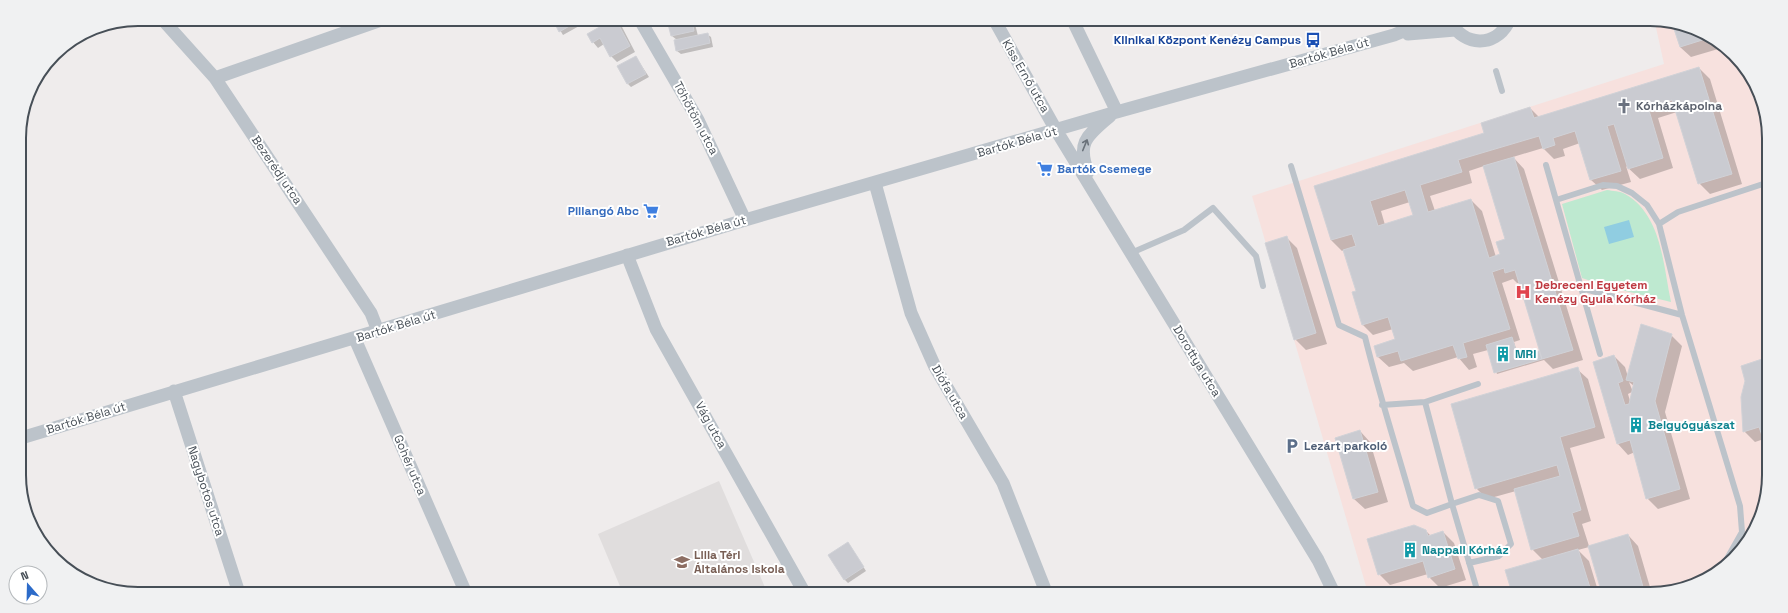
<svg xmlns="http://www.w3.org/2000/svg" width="1788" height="613" font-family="'Space Grotesk',sans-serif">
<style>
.education{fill:#e0dddd}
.medical{fill:#f7e1de}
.green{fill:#bee9d0}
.water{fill:#90cde1}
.shadow{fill:#0003;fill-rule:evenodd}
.building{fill:#cacbd1;stroke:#d1d2d7;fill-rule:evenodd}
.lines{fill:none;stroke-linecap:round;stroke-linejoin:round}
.lane{stroke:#bcc3ca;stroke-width:6}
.street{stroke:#bcc3ca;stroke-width:13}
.oneway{stroke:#6a727a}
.labels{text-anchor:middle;stroke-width:4;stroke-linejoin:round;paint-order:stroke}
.transit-label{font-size:12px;font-weight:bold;fill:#164399;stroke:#fff;text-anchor:end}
.street-label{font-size:12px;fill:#474f57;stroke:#fff}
.worship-label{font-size:12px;font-weight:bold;fill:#5b616d;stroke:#fff;text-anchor:start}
.shop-label{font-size:12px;font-weight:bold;fill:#366cbe;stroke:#fff;text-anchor:start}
.health-label{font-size:12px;font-weight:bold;fill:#be3a42;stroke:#fff;text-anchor:start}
.culture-label{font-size:12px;font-weight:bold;fill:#0d838f;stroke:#fff;text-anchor:start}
.service-label{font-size:12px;font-weight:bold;fill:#4e5e75;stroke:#fff;text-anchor:start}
.education-label{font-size:12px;font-weight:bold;fill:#785e54;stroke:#fff;text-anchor:start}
.rim{fill:none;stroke:#474f57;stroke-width:2}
</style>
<rect width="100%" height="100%" fill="#efecec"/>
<path class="education" d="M719,481L767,592L622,591L598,534Z"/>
<path class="medical" d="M1655,23H1681L1716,39L1739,59L1767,115L1765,506L1749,541L1723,569L1695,585L1657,594L1368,593L1252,196L1664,64Z"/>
<path class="green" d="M1607,190C1613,191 1620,191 1625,194C1662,215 1663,265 1671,302L1609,287L1582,278L1562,204Z"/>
<path class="water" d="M1629,220L1634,237L1609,244L1604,227Z"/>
<path class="shadow" d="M554,20H590L563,35Z
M616,20L621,25L635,52L617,62L611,56L604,44L598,48L593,42Z
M668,20H694L698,36L707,34L711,37L713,47L681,54L677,51V40L672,36Z
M1681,23L1716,39L1725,47L1691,57L1680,47Z
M636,57L649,77L631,87L628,84Z
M1699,68L1710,79L1742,184L1710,194L1699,183L1677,112L1658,118L1673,168L1640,179L1626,166L1631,182L1602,190L1591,180L1580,143L1563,149L1565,156L1554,159L1543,148L1513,157L1524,169L1583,360L1553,369L1544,360L1497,374L1488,350L1473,354L1477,367L1469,370L1458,357L1413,371L1404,363L1389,367L1378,357L1396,340L1393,329L1373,335L1362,324L1357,291L1344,250L1342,251L1331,240L1315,186L1486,134L1530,108L1539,117ZM1484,166L1507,240L1501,255L1496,257L1482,211L1471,200L1435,211L1430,196L1472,183L1469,171ZM1410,202L1414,216L1385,225L1381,211ZM1513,279L1517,283H1519L1540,351L1519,358L1514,342L1520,340L1502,283Z
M1287,238L1297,248L1327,344L1306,350L1295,339Z
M1671,335L1682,346L1665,412L1690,499L1658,509L1647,498L1635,452L1628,455L1618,444L1594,362L1614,356L1625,367L1628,377ZM1629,382L1634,386L1633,392ZM1632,392L1630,401L1628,394Z
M1766,360L1765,441L1764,439L1755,442L1744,431Z
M1577,369L1588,379L1605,438L1570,448L1591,521L1582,524L1589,546L1628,535L1638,546L1652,594H1603L1589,547L1578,550L1589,561L1599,594L1513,593L1506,571L1543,560L1532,549L1516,491L1487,499L1476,488Z
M1360,431L1370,442L1388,502L1365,509L1354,499Z
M1426,531L1431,536L1443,532L1454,543L1466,580L1440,588L1429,577L1428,574L1390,585L1379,574Z
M848,543L866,571L848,583L844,579Z"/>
<path class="building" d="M553,20H580L559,32Z
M612,20H616L630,46L610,57L600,38L592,43L587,34Z
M667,20H692L694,31L671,36Z
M1672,23H1681L1712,37L1680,47Z
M708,33L710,43L676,51L674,40Z
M636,56L646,74L627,84L617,66Z
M1699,67L1732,174L1698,184L1672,100L1648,107L1663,158L1628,169L1614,124L1607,126L1621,171L1590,180L1575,131L1553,138L1555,145L1543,149L1539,136L1458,160L1462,172L1420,185L1428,212L1471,199L1489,258L1500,254L1496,242L1505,239L1483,166L1514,157L1573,350L1542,359L1515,270L1505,273L1504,268L1492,272L1510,329L1463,343L1467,357L1458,359L1453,345L1401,361L1398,351L1377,357L1374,346L1395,339L1388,317L1362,325L1352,292L1356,291L1343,250L1356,246L1352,234L1331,240L1314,186L1484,133L1481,123L1530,107L1534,118ZM1405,190L1413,215L1378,226L1370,201Z
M1752,86L1762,105L1758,106Z
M1287,236L1316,333L1294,340L1265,243Z
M1641,324L1672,334L1655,401L1680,489L1646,499L1630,440L1617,444L1593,362L1614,355L1623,381L1618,383L1625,405L1629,404L1634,382L1626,380Z
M1512,337L1518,357L1539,351L1542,359L1494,373L1486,345Z
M1765,358L1766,359L1765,444L1759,427L1743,432L1741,397L1745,381L1741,366Z
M1578,367L1595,427L1560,437L1581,510L1572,513L1579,536L1531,550L1514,489L1560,476L1557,465L1475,489L1451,404Z
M1360,430L1378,492L1353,499L1335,438Z
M1414,525L1426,530L1428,536L1443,531L1455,569L1428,578L1423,561L1378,575L1367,539Z
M1628,534L1645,594H1602L1588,546Z
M848,542L864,567L844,580L828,555Z
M1578,549L1592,594L1512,593L1505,570Z
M901,588L903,592H893Z"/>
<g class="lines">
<path class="lane" d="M1496,71L1502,91
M1546,165L1600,354
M1291,166L1339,325L1365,337C1379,394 1397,449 1413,506L1427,513L1452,504L1478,593
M1556,200L1603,185L1617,186L1632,193L1647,205L1659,224L1682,315L1740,506L1742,532L1720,571
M1659,224L1678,212L1766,183
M1131,253L1184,230L1213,208L1256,256L1263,286
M1581,288L1682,315
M1382,405L1425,402
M1469,563L1499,556L1511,544L1498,501L1479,495L1452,504L1425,402L1478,384"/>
<path class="street" d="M162,19L215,78L371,313L378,331
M640,20L698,120L745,220
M995,21L1056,130L1318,560L1334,593
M1073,21L1117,112
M1451,23C1465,46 1494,48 1508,23
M1408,34L1455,30
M215,78L381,20
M1088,172C1076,142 1088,135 1110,116
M875,183L911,313L935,367L1003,483L1046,592
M627,255L656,329L804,592
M355,339L465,591
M174,391L238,590
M21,438L745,220L1113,113L1394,35L1425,22"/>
</g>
<defs><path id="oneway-shaft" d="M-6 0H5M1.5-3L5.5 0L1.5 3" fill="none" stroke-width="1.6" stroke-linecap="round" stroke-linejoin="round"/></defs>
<use class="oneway" href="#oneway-shaft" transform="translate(1085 145) rotate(-68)"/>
<defs>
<symbol id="bus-bare" viewBox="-9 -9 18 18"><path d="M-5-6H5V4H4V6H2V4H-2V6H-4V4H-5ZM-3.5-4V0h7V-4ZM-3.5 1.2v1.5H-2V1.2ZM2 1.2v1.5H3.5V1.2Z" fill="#1a4fb4" stroke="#fff" stroke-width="2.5" paint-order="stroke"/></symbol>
<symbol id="church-bare" viewBox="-9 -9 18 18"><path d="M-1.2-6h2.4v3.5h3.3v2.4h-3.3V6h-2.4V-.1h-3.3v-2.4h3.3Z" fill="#6b7280" stroke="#fff" stroke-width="2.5" paint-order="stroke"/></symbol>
<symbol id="supermarket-bare" viewBox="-9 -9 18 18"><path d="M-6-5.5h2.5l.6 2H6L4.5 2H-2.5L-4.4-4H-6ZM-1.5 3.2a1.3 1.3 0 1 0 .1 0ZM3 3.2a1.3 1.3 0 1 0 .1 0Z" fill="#3f7fe0" stroke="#fff" stroke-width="2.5" paint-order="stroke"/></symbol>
<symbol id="hospital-bare" viewBox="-9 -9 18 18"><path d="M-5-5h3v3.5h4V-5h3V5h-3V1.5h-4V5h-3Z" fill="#e0444e" stroke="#fff" stroke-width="2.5" paint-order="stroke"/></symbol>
<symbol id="building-bare" viewBox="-9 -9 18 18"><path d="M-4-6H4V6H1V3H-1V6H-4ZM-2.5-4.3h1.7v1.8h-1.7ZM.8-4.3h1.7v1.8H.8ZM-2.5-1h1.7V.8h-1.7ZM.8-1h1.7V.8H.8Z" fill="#0f9aa8" stroke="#fff" stroke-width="2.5" paint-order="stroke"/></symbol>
<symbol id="parking-bare" viewBox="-9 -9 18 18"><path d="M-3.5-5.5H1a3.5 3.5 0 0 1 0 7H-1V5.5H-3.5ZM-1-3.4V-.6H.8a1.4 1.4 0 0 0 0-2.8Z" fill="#5c6f8a" stroke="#fff" stroke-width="2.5" paint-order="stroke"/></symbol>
<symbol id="school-bare" viewBox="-9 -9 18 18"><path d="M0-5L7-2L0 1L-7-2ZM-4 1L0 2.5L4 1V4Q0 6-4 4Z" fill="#8d6e63" stroke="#fff" stroke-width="2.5" paint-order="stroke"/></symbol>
</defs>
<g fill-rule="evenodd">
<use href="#bus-bare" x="1302" y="29" width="22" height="22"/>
<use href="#church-bare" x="1613" y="95" width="22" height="22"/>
<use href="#supermarket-bare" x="1034" y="158" width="22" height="22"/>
<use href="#supermarket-bare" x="640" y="200" width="22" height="22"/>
<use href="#hospital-bare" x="1512" y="281" width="22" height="22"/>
<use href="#building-bare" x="1492" y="343" width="22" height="22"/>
<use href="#building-bare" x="1625" y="414" width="22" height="22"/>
<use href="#parking-bare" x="1281" y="435" width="22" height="22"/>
<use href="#building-bare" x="1399" y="539" width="22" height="22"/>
<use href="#school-bare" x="671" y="551" width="22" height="22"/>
</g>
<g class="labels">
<g class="transit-label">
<text x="1301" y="44">Klinikai Központ Kenézy Campus</text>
</g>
<g class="street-label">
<text transform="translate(1329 53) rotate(-16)" y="4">Bartók Béla út</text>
<text transform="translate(1026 76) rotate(60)" y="4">Kiss Ernő utca</text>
<text transform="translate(696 118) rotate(62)" y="4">Töhötöm utca</text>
<text transform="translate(1017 142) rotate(-16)" y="4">Bartók Béla út</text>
<text transform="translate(277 170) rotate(56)" y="4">Bezerédj utca</text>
<text transform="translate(706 231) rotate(-16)" y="4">Bartók Béla út</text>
<text transform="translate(396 326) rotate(-17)" y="4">Bartók Béla út</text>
<text transform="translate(1197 361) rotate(59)" y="4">Dorottya utca</text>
<text transform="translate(950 392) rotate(60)" y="4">Diófa utca</text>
<text transform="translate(86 418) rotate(-17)" y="4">Bartók Béla út</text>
<text transform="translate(711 425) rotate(61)" y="4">Vág utca</text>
<text transform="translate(410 465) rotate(67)" y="4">Gohér utca</text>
<text transform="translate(206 491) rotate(72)" y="4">Nagybotos utca</text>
</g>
<g class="worship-label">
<text x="1636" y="110">Kórházkápolna</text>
</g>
<g class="shop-label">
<text x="1057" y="173">Bartók Csemege</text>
<text x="639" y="215" text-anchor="end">Pillangó Abc</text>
</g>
<g class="health-label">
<text x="1535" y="289">Debreceni Egyetem<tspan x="1535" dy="14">Kenézy Gyula Kórház</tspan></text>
</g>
<g class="culture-label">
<text x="1515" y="358">MRI</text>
<text x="1648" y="429">Belgyógyászat</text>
<text x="1422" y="554">Nappali Kórház</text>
</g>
<g class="service-label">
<text x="1304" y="450">Lezárt parkoló</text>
</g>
<g class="education-label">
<text x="694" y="559">Lilla Téri<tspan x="694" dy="14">Általános Iskola</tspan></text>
</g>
</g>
<path d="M0 0H1788V613H0ZM138 26H1650A112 112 0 0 1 1762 138V475A112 112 0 0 1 1650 587H138A112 112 0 0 1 26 475V138A112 112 0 0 1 138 26Z" fill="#f0f1f2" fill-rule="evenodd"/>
<path class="rim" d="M138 26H1650A112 112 0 0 1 1762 138V475A112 112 0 0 1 1650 587H138A112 112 0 0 1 26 475V138A112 112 0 0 1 138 26Z"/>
<g transform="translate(28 585) rotate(340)"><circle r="19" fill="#ffffff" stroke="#b5b9bc"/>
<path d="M0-3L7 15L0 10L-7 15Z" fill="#2c6bc9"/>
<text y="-6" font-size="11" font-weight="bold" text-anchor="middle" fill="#474f57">N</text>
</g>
</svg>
